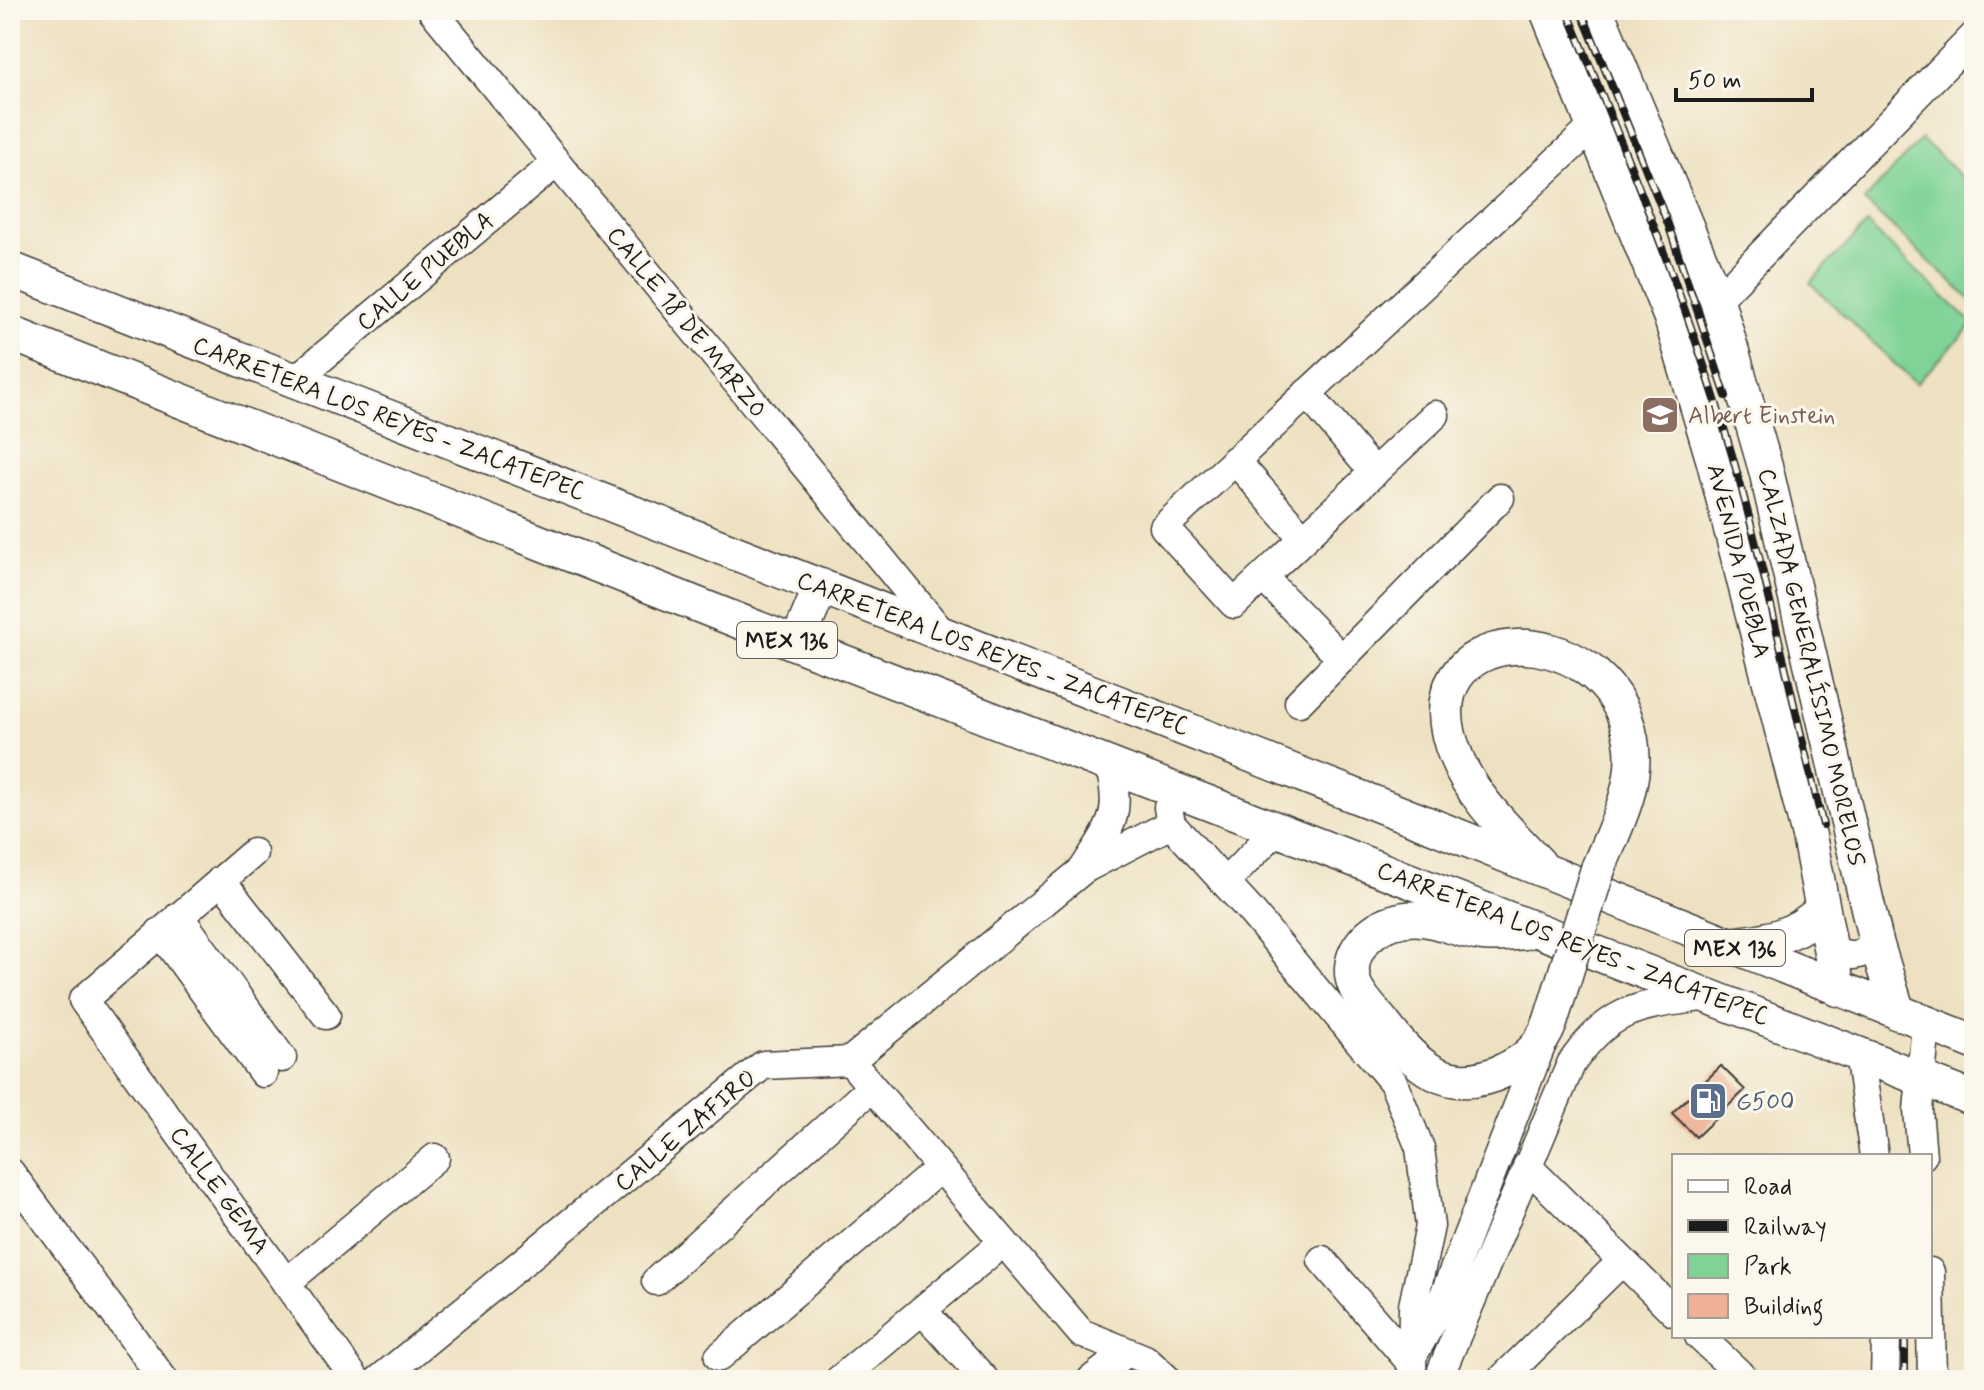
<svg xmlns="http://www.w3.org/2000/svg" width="1984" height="1390" font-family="Mynerve,sans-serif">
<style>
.green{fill:#7fd396;stroke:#4e7859;stroke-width:2}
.building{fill:#eeb095}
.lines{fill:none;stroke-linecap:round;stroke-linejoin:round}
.minor-casing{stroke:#3c3a35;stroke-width:31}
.major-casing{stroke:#3c3a35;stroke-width:37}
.minor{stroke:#fff;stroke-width:28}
.major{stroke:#fff;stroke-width:34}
.rail-casing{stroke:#1c1c1c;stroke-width:8}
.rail{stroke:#fbf7ec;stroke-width:5;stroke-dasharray:15;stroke-linecap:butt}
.major-bridge-casing{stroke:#3c3a35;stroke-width:37;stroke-linecap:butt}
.major-bridge{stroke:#fff;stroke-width:34}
.labels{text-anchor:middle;stroke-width:6;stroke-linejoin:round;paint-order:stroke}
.shield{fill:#fbf7ec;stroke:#5f5e5a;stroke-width:2}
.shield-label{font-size:22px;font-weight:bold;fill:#1c1c1c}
.street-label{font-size:24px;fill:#1c1c1c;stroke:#fbf7ec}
.education-label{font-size:24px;fill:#785e54;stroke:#fbf7ec;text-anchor:start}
.service-label{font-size:24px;fill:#4e5e75;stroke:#fbf7ec;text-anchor:start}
</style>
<rect width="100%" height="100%" fill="#fbf7ec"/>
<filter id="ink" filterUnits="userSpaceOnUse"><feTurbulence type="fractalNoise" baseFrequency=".0125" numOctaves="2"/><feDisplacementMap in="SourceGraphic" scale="16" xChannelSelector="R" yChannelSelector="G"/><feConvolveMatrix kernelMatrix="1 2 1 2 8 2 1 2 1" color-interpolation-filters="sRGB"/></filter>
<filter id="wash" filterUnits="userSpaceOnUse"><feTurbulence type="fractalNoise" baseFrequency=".006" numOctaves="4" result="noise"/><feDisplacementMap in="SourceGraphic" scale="32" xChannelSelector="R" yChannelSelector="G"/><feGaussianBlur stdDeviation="1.8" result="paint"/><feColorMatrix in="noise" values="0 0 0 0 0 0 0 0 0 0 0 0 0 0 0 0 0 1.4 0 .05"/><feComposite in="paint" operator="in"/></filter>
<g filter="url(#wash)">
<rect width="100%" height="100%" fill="#eee1c1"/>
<path class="green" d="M1921,139L1974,189V303L1864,201Z
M1867,224L1973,324L1916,384L1810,283Z"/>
<g id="blocks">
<path class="building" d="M1721,1066L1745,1090L1696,1137L1672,1113Z"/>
</g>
</g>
<g filter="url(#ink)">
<use href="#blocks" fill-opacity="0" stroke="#3c3a35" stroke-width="2"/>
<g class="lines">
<defs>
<path id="minor" d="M432,10L943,634
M1717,300L1974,36
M295,380L556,163
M1307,393L1374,473
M1435,415L1234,604L1164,527L1595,125
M1235,460L1304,539
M1263,577L1342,659
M1299,702L1500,498
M1168,807L1171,824L1249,909L1393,1082L1420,1148L1430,1226L1413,1306L1412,1380
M253,853L83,1000L356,1380
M1084,868C1111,826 1123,815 1109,764
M221,880L326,1015
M1225,883L1277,829
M179,916L282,1058
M160,932L263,1073
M1830,949C1850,958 1860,958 1876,942
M1859,1053L1874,1156
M850,1061L1081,1333L1145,1359L1168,1380
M1922,1156L1918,1110L1926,1024
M1527,1166L1674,1312
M10,1172L164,1380
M1322,1260L1412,1364
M1930,1272L1932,1380
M656,1281L872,1087
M286,1283L435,1158
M922,1310L985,1380
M1699,1336L1746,1380
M1413,1355L1438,1311L1543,1041
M719,1357L939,1169
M379,1380L763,1065L850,1061L1084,869L1171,824
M839,1380L1002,1243
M1091,1380L1127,1352
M1442,1380V1370L1571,1064C1612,1004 1642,1006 1709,996
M1501,1380L1621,1262
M1885,1380L1886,1336"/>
<path id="major" d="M1547,10L1671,318L1714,462L1809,836L1838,989
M1596,10L1717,300L1766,470L1876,942L1898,1013
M10,269L1425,823L1974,1042
M10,333L797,644L1974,1099
M797,644L821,586
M1539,864C1510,832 1474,800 1457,759C1396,617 1609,609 1631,740C1639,785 1614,829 1598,869
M1525,932C1510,933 1496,936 1482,934C1449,929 1426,911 1393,922C1366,930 1342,959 1356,988C1362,1000 1373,1011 1382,1022C1415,1065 1447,1098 1505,1070C1527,1060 1541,1046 1550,1023
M1729,945C1766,941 1796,937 1822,909"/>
</defs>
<use href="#minor" class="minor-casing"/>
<use href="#major" class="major-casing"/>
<use href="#minor" class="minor"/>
<use href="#major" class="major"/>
<defs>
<path id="rail" d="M1567,10C1631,165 1695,321 1740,483C1771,596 1794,711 1823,825
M1581,10L1668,224L1726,396
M1905,1380V1336"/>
</defs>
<use href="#rail" class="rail-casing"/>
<use href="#rail" class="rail"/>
<defs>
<path id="major-bridge" d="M1550,1023L1598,869"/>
</defs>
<use href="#major-bridge" class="major-bridge-casing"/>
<use href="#major-bridge" class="major-bridge"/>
</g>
</g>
<defs>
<symbol id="school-square" viewBox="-11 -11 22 22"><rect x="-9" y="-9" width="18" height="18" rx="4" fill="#8d6e63" stroke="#fbf7ec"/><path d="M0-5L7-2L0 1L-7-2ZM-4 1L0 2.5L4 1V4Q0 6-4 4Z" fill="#fff"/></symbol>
<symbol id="fuel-square" viewBox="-11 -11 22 22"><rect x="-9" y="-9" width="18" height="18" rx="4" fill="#5c6f8a" stroke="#fbf7ec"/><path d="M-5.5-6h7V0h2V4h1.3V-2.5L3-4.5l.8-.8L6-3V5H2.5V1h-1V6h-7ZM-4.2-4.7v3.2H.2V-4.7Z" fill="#fff"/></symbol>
</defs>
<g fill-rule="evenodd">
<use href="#school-square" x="1638" y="393" width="44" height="44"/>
<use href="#fuel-square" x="1686" y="1079" width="44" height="44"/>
</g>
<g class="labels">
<g class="shield">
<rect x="737" y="622" width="100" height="36" rx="6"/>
<rect x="1685" y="930" width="100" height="36" rx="6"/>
</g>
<g class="shield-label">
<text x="787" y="648">MEX 136</text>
<text x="1735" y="956">MEX 136</text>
</g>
<g class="street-label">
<text transform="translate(425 271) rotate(-40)" y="8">CALLE PUEBLA</text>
<text transform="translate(687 322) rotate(51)" y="8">CALLE 18 DE MARZO</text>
<text transform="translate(389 418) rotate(21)" y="8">CARRETERA LOS REYES - ZACATEPEC</text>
<text transform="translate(1739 561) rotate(76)" y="8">AVENIDA PUEBLA</text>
<text transform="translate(993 653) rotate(21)" y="8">CARRETERA LOS REYES - ZACATEPEC</text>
<text transform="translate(1812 667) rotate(77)" y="8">CALZADA GENERALÍSIMO MORELOS</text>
<text transform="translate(1573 943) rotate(21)" y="8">CARRETERA LOS REYES - ZACATEPEC</text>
<text transform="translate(685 1130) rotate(-40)" y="8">CALLE ZAFIRO</text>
<text transform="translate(220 1190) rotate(54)" y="8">CALLE GEMA</text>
</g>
<g class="education-label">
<text x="1688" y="423">Albert Einstein</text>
</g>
<g class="service-label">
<text x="1736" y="1109">G500</text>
</g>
</g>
<rect width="1984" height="1390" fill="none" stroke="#fbf7ec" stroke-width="40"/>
<rect x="1672" y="1154" width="260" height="184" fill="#fbf7ec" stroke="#a29f99" stroke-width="2"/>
<rect x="1688" y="1180" width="40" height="12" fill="#ffffff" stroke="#a29f99" stroke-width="2"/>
<text x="1744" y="1194" font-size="24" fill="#1c1c1c">Road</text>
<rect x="1688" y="1220" width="40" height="12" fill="#1c1c1c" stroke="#a29f99" stroke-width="2"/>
<text x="1744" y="1234" font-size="24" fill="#1c1c1c">Railway</text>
<rect x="1688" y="1254" width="40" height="24" fill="#7fd396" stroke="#a29f99" stroke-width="2"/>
<text x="1744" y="1274" font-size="24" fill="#1c1c1c">Park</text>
<rect x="1688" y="1294" width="40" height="24" fill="#eeb095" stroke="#a29f99" stroke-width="2"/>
<text x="1744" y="1314" font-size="24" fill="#1c1c1c">Building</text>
<path d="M1676 88v12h136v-12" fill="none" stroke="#1c1c1c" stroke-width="4"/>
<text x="1688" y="88" font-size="24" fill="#1c1c1c" stroke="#fbf7ec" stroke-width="6" paint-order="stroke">50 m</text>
</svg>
